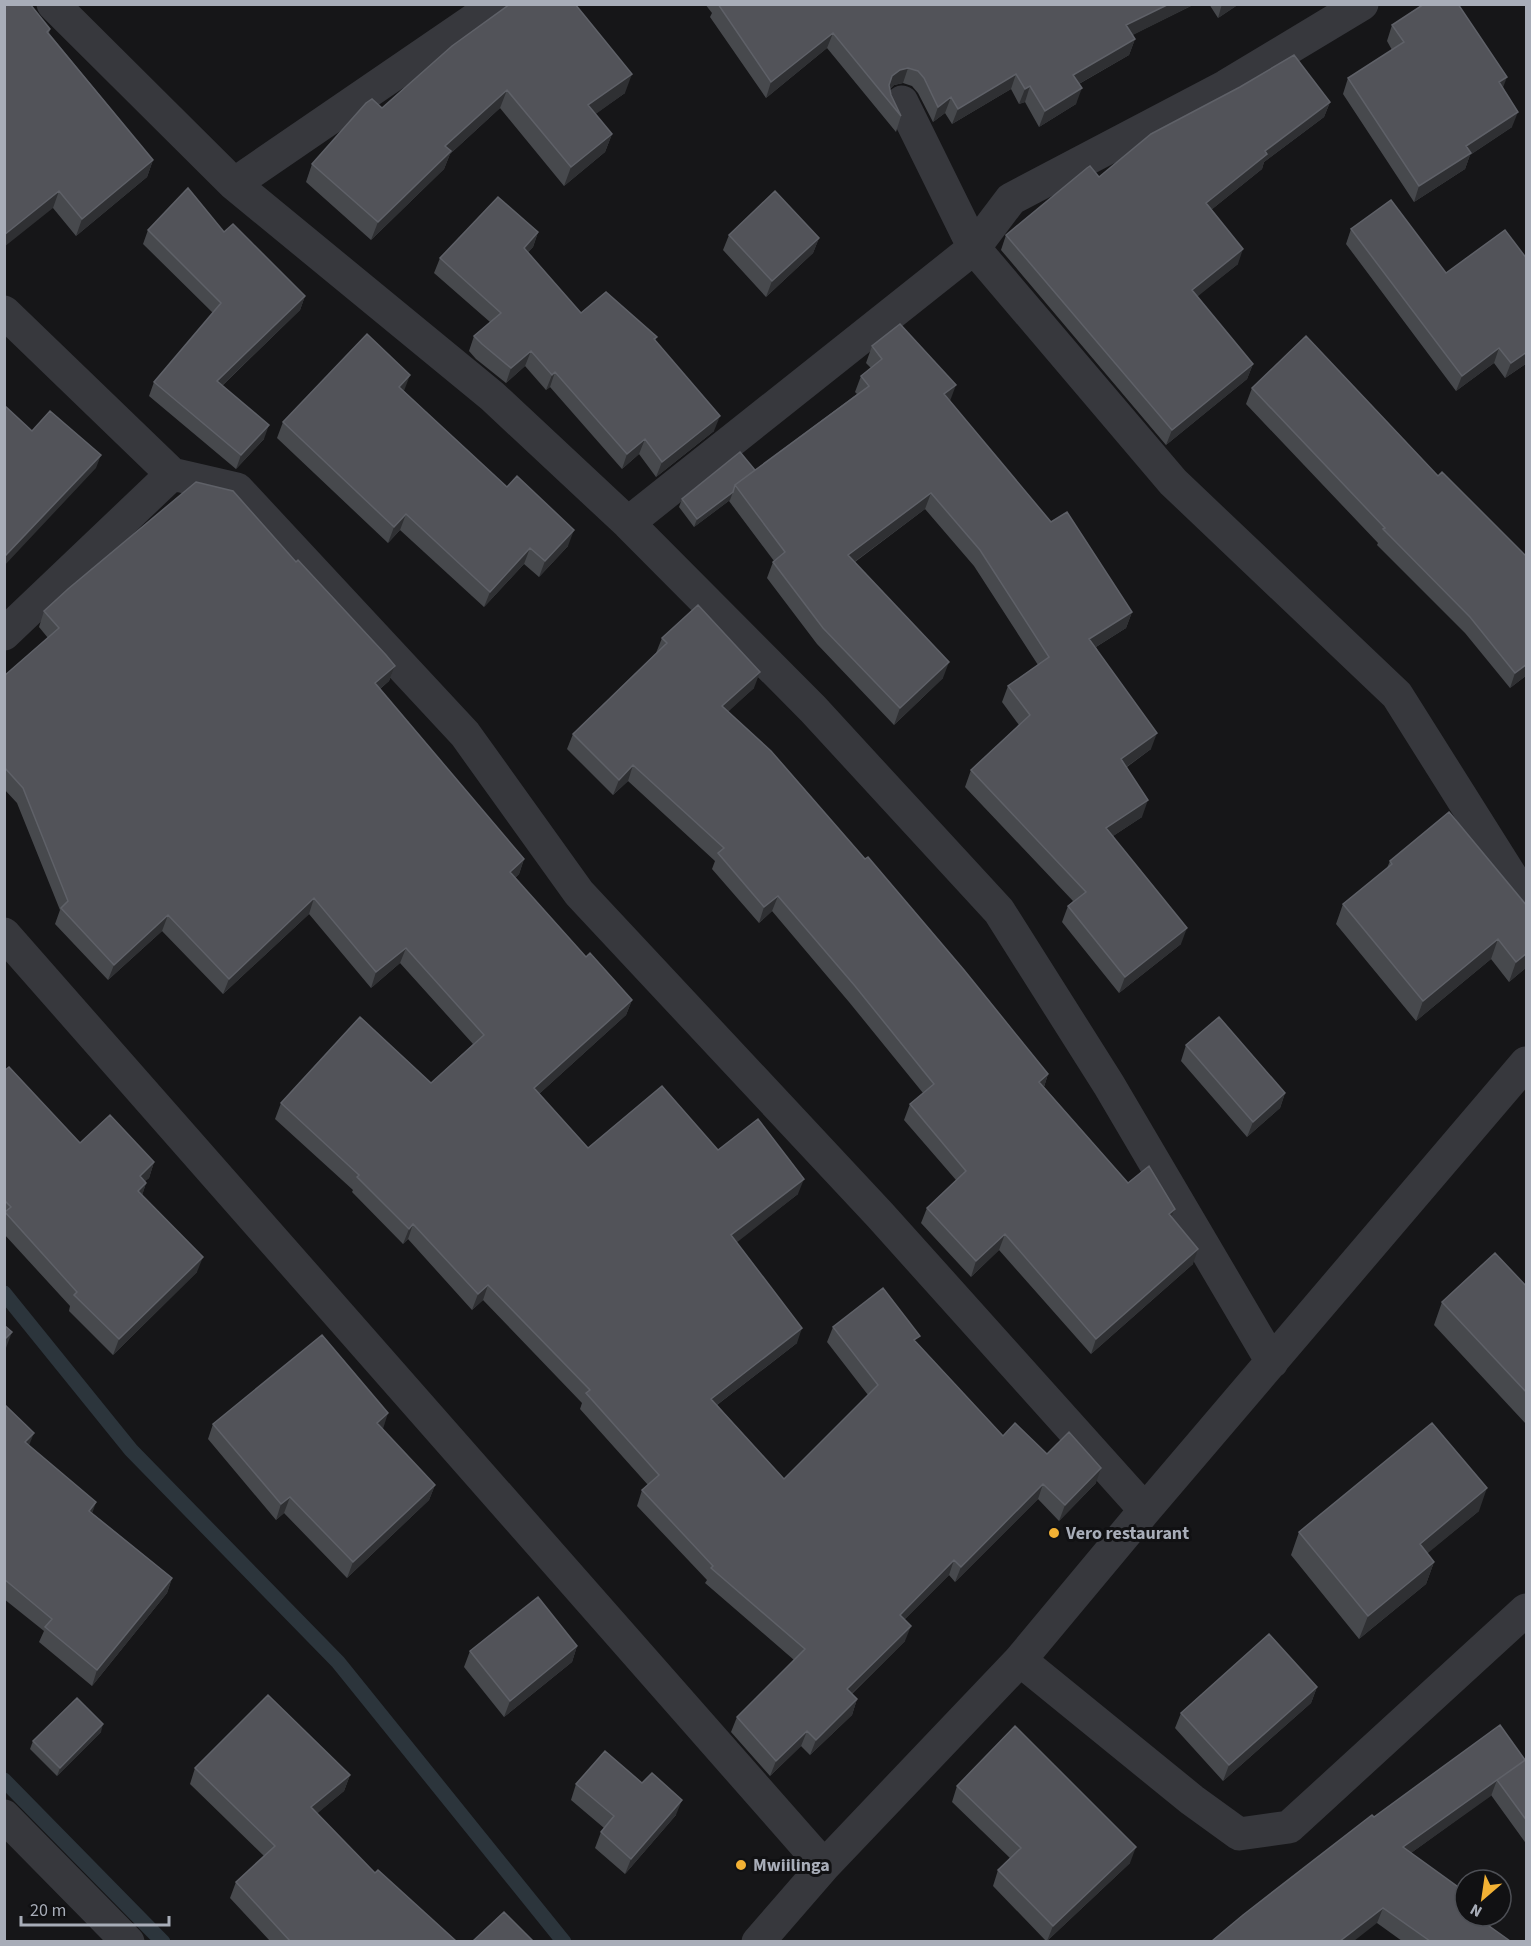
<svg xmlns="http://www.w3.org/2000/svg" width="1531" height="1946" font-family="'Source Sans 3',sans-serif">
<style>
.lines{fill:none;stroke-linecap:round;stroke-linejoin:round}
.stream{stroke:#2c353c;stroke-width:15}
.minor{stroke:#37383d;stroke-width:33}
.wall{fill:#47494d}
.shaded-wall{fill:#2f3033}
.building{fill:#525359;stroke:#5f6168;stroke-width:1.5}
.poi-dot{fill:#f2b134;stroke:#111113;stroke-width:2}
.labels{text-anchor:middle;stroke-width:6;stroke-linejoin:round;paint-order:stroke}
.poi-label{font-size:18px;font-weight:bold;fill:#a8adb8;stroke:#111113;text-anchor:start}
</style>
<rect width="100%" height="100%" fill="#161618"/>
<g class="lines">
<path class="stream" d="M4,1293L131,1450L338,1662L564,1942
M4,1780L163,1942"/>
<path class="minor" d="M53,4L234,184L492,396L628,523L813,709L999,911L1109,1085L1272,1362
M902,102L974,248L1173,482L1397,695L1526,900
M234,184L497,4
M4,312L172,474L237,489L465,734L579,893L880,1215L1145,1510
M628,523L974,248L1011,199L1226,86L1362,4
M4,634L172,474
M4,934L824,1866
M1020,1660L1192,1800L1239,1834L1289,1827L1526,1610
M4,1816L128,1942
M758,1942L824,1866L1020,1660L1145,1510L1526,1063"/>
</g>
<path class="wall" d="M4,4L50,29L49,33L153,160L147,177L76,236L53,208Z
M705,4H1195L1132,35L1135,39L1129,55L1079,84L1076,104L1039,127L1025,102L1019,104L1011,89L952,124L945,113L933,122L918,93L912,86L903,83L894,85L890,89L891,95L901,116L896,132L827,48L766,98L710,17L712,13Z
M1209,4H1239L1218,18Z
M1392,25L1503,89L1512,127L1470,155L1465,169L1414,202L1343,94L1348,78L1392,50L1387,41Z
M452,46L625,93L595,114L612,134L605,152L564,186L500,108L450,154L444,169L371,240L306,182L312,164L382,108Z
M1330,102L1324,117L1264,162L1262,169L1211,210L1238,264L1197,296L1253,364L1247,379L1166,445L1001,250L1006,235L1099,177Z
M1351,229L1446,273L1527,259V363L1505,378L1494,363L1456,391L1346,244Z
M148,230L224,232L305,296L300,310L222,386L264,439L236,469L149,396L154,382L213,313L143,244Z
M538,232L533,247L528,252L581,313L657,337L655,341L714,431L656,477L639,454L622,469L550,387L546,390L525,366L506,383L476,359L469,351L474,336L490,322L434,273L440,258Z
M729,235L819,238L813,253L766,297L723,250Z
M872,346L950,401L1051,522L1132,612L1126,628L1096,647L1151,749L1127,767L1142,817L1113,836L1181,944L1119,993L1062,922L1068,906L1073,901L965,787L971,770L1019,725L1002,702L1008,686L1038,665L974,566L925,509L855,562L943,678L894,725L817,644L767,578L773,562L774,561L729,501L730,500L694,527L679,507L682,499L755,470L857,394L855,392L861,376L871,368L866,363Z
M1252,388L1438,476L1527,557V675L1510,688L1465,633L1377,545L1378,543L1246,404Z
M404,391L568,546L539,577L524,564L484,607L400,530L388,543L277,438L283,422Z
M296,562L395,666L389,681L380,689L524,859L519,874L515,878L586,957L632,1000L626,1015L539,1094L588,1148L718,1150L798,1194L736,1242L797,1343L717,1405L784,1479L868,1395L827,1342L833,1327L917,1343L1003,1436L1047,1454L1096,1483L1059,1521L1038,1499L955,1582L949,1575L904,1620L905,1641L852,1694L857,1699L852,1715L810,1755L801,1746L770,1776L731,1732L737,1717L794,1660L705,1583L707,1580L637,1506L642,1490L648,1485L580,1409L582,1403L483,1300L472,1310L408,1239L403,1244L352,1192L353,1190L275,1119L281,1103L431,1083L473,1044L400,963L371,988L309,914L223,994L162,931L108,980L55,924L60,910L17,803L4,789V676L48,638L39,627L44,611Z
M662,638L754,688L728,711L1048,1074L1044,1087L1128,1183L1175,1209L1172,1217L1193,1264L1091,1354L999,1250L971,1277L921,1223L927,1208L956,1180L904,1120L910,1104L923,1093L849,1002L772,911L759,923L712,869L715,861L628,781L613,795L567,749L573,734L656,653Z
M1449,812L1527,967L1509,982L1491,959L1416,1021L1336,924L1343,904L1387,868L1390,861Z
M1186,1045L1285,1093L1280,1108L1247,1137L1181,1061Z
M4,1071L80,1143L154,1162L149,1178L145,1181L146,1183L142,1195L197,1272L113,1355L69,1311L70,1306L4,1234Z
M1527,1287V1425L1434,1325L1442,1302Z
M4,1404L29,1446L92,1513L172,1578L167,1593L92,1686L39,1642L44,1631L4,1599Z
M213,1424L435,1485L429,1500L347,1578L284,1513L276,1520L208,1439Z
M1479,1511L1427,1553L1434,1562L1426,1584L1359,1639L1291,1555L1299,1532Z
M577,1646L572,1662L504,1717L464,1667L470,1651Z
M1317,1687L1311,1703L1223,1781L1175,1728L1181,1713Z
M101,1732L57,1776L30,1749L33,1741Z
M1527,1759V1845L1491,1795L1411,1853L1465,1916L1510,1941H1402L1377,1923L1374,1817Z
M195,1768L350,1775L344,1791L317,1813L375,1873L456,1941H270L230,1898L236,1882L264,1856L190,1784Z
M576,1784L676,1815L625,1874L595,1848L601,1832L604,1828L571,1800Z
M957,1786L1130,1863L1047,1941H1046L993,1886L998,1870L1010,1858L952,1802Z"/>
<path class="shaded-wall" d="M1169,4H1195L1121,41L1126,25Z
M1222,4H1239L1218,18Z
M833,33L827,48L766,98L771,82Z
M1135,39L1129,55L1068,90L1073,75Z
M908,68L903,83L894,85L887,91L892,76L900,70Z
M632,74L625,93L582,124L588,105Z
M1016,74L1011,89L952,124L958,109Z
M1507,77L1501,93L1499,82Z
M1030,86L1025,102L1019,104L1025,89Z
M1082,88L1076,104L1039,127L1045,111Z
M507,90L500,108L450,154L444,169L371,240L378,222L445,146Z
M951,97L945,113L933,122L938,107Z
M1330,102L1324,117L1264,162L1262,169L1201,218L1206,203L1265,151Z
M1518,112L1512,127L1470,155L1465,169L1414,202L1419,186L1466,146Z
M612,134L605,152L564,186L571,167Z
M153,160L147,177L76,236L82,219Z
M59,191L53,208L4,247V235Z
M538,232L533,247L519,263L524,248Z
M819,238L813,253L766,297L772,281Z
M1243,249L1238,264L1187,305L1192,290Z
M305,296L300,310L212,395L217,381Z
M1499,348L1494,363L1456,391L1462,376Z
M531,351L525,366L506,383L511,368Z
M1527,352V363L1505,378L1511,363Z
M1253,364L1247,379L1166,445L1172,430Z
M555,372L550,387L546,390L552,375Z
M410,375L404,391L393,402L399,387Z
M956,385L950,401L944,394Z
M720,416L714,431L656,477L662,462Z
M269,425L264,439L236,469L241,455Z
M645,439L639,454L622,469L627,454Z
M101,455L96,468L4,566V557Z
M733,492L730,500L694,527L697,519Z
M931,493L925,509L842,571L848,555Z
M406,514L400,530L388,543L394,527Z
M574,530L568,546L539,577L545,561Z
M530,548L524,564L484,607L490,592Z
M1132,612L1126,628L1083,655L1089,639Z
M949,662L943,678L894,725L900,708Z
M1527,664V675L1510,688L1515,673Z
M395,666L389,681L369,698L375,683Z
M760,672L754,688L717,722L722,706Z
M1157,733L1151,749L1115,775L1121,759Z
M633,765L628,781L613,795L619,780Z
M1148,800L1142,817L1101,844L1106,828Z
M524,859L519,874L504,887L510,872Z
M778,896L772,911L759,923L764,907Z
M314,898L309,914L223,994L229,979Z
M168,915L162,931L108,980L114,965Z
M1187,928L1181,944L1119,993L1125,977Z
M1498,939L1491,959L1416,1021L1423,1001Z
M406,948L400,963L371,988L376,972Z
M1527,953V967L1509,982L1516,962Z
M632,1000L626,1015L528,1104L534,1088Z
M1048,1074L1043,1090L1039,1082Z
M1285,1093L1280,1108L1247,1137L1253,1122Z
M154,1162L149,1178L134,1191L140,1176Z
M804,1179L798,1194L726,1251L731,1235Z
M146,1183L141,1199L138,1191Z
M1175,1209L1169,1224V1214Z
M413,1224L408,1239L403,1244L409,1229Z
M1005,1234L999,1250L971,1277L976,1261Z
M1198,1249L1193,1264L1091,1354L1096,1339Z
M203,1257L197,1272L113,1355L119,1339Z
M488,1285L483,1300L472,1310L478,1294Z
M802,1328L797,1343L705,1414L711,1399Z
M12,1332L6,1348L4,1350V1340Z
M388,1413L383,1429L377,1423Z
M34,1433L28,1448L25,1442Z
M1101,1468L1096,1483L1059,1521L1065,1505Z
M1043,1484L1038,1499L955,1582L961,1567Z
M435,1485L429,1500L347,1578L353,1562Z
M1487,1488L1479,1511L1411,1567L1420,1544Z
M290,1497L284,1513L276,1520L281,1504Z
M96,1502L91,1517L89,1511Z
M954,1560L949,1575L894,1630L900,1615Z
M1434,1562L1426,1584L1359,1639L1368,1616Z
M172,1578L167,1593L92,1686L97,1670Z
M911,1626L905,1641L841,1704L847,1689Z
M577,1646L572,1662L504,1717L510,1701Z
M1317,1687L1311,1703L1223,1781L1229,1765Z
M857,1699L852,1715L810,1755L816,1740Z
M103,1724L101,1732L57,1776L60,1768Z
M807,1731L801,1746L770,1776L776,1761Z
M1525,1760L1497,1780L1491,1796L1397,1863L1403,1847Z
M350,1775L344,1791L306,1823L311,1807Z
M682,1800L676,1815L625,1874L631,1859Z
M1136,1847L1130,1863L1047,1941L1053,1926Z
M1383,1908L1377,1923L1354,1941H1340Z"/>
<path class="building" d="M4,4H30L50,29L47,32L153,160L82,219L59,191L4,235Z
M510,4H575L632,74L588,105L612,134L571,167L507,90L445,146L451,151L378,222L312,164L366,103L372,99L382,108L452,46Z
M718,4H1169L1126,25L1135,39L1073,75L1082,88L1045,111L1030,86L1025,89L1016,74L958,109L951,97L938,107L924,78L918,71L908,68L900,70L892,76L889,85L891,95L901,116L833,33L771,82Z
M1424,4H1458L1507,77L1499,82L1518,112L1466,146L1471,153L1419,186L1348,78L1404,42L1392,25Z
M1294,55L1330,102L1265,151L1267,154L1206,203L1243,249L1192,290L1253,364L1172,430L1006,235L1087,168L1090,166L1099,177L1151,134L1240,87Z
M188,188L224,232L233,224L305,296L217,381L269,425L241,455L154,382L221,303L148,230Z
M775,191L819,238L772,281L729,235Z
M498,197L538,232L524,248L581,313L606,292L657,337L654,339L720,416L662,462L645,439L627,454L555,372L552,375L531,351L511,368L482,344L474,336L501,313L440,258Z
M1391,200L1446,273L1505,230L1527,259V352L1511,363L1499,348L1462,376L1351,229Z
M900,324L956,385L944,394L1051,522L1067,512L1132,612L1089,639L1157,733L1121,759L1148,800L1106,828L1187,928L1125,977L1068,906L1086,892L971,770L1030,715L1008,686L1049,657L980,550L931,493L848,555L949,662L900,708L823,628L773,562L785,552L735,485L869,386L861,376L882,359L872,346Z
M367,334L410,375L399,387L507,487L517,476L574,530L545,561L530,548L490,592L406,514L394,527L283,422Z
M1306,336L1438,476L1442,472L1527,557V664L1515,673L1470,617L1383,529L1385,528L1252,388Z
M4,405L32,431L50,411L101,455L4,557Z
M740,452L755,470L735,485L733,492L697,519L682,499Z
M196,482L233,491L296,562L298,560L386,655L395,666L375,683L524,859L510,872L586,957L590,953L632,1000L534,1088L588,1148L662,1086L718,1150L758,1119L804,1179L731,1235L802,1328L711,1399L784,1479L878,1385L833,1327L883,1288L920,1336L914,1340L1003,1436L1015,1423L1047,1454L1069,1432L1101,1468L1065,1505L1043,1484L961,1567L954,1560L900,1615L911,1626L847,1689L857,1699L816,1740L807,1731L776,1761L737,1717L805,1649L711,1568L713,1566L642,1490L659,1475L586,1393L590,1390L488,1285L478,1294L413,1224L409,1229L357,1177L359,1175L281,1103L360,1017L431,1083L484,1035L406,948L376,972L314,898L229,979L168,915L114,965L61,908L68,901L23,788L4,767V676L59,628L44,611L68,589Z
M698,605L760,672L722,706L771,751L865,859L868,857L964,970L1048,1074L1039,1082L1128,1183L1149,1166L1175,1209L1169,1214L1198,1249L1096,1339L1005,1234L976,1261L927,1208L966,1171L910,1104L934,1084L855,986L778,896L764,907L718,853L724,848L633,765L619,780L573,734L667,643L662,638Z
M1449,812L1527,906V953L1516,962L1498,939L1423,1001L1343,904L1392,864L1390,861Z
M1219,1017L1285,1093L1253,1122L1186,1045Z
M9,1067L80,1143L110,1115L154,1162L140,1176L146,1183L138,1191L203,1257L119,1339L74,1295L77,1292L5,1212L11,1207L4,1200V1071Z
M1495,1253L1527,1287V1393L1442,1302Z
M4,1325L12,1332L4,1340Z
M322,1335L388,1413L377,1423L435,1485L353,1562L290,1497L281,1504L213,1424Z
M4,1404L34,1433L25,1442L96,1502L89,1511L172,1578L97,1670L45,1627L52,1619L4,1579Z
M1432,1423L1487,1488L1420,1544L1434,1562L1368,1616L1299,1532Z
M538,1597L577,1646L510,1701L470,1651Z
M1269,1634L1317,1687L1229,1765L1181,1713Z
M268,1695L350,1775L311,1807L375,1873L378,1870L456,1941H290L236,1882L275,1846L195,1768Z
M77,1698L103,1724L60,1768L33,1741Z
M1500,1725L1525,1760L1403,1847L1465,1892V1916H1475L1510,1941H1430L1383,1908L1340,1941H1212L1243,1915L1372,1815L1374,1817Z
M1015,1726L1136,1847L1053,1926L998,1870L1021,1848L957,1786Z
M605,1751L642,1783L652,1773L682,1800L631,1859L601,1832L614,1816L576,1784Z
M1527,1759V1821L1497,1780Z
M504,1912L533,1941H473Z"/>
<g class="poi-dot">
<circle cx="1054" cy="1533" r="6"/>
<circle cx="741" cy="1865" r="6"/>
</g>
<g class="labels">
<g class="poi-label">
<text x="1066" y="1539">Vero restaurant</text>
<text x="753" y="1871">Mwiilinga</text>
</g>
</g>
<rect width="1531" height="1946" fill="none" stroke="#a8adb8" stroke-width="12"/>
<g transform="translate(1483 1898) rotate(209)"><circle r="28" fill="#111113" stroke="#4d4f55" stroke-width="1.5"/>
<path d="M0-4.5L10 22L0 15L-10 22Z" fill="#f2b134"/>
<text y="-9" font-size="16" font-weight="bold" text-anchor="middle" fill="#a8adb8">N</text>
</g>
<path d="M21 1916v9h148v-9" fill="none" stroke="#a8adb8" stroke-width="3"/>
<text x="30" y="1916" font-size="18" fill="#a8adb8" stroke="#111113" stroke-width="4.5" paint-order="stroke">20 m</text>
</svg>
